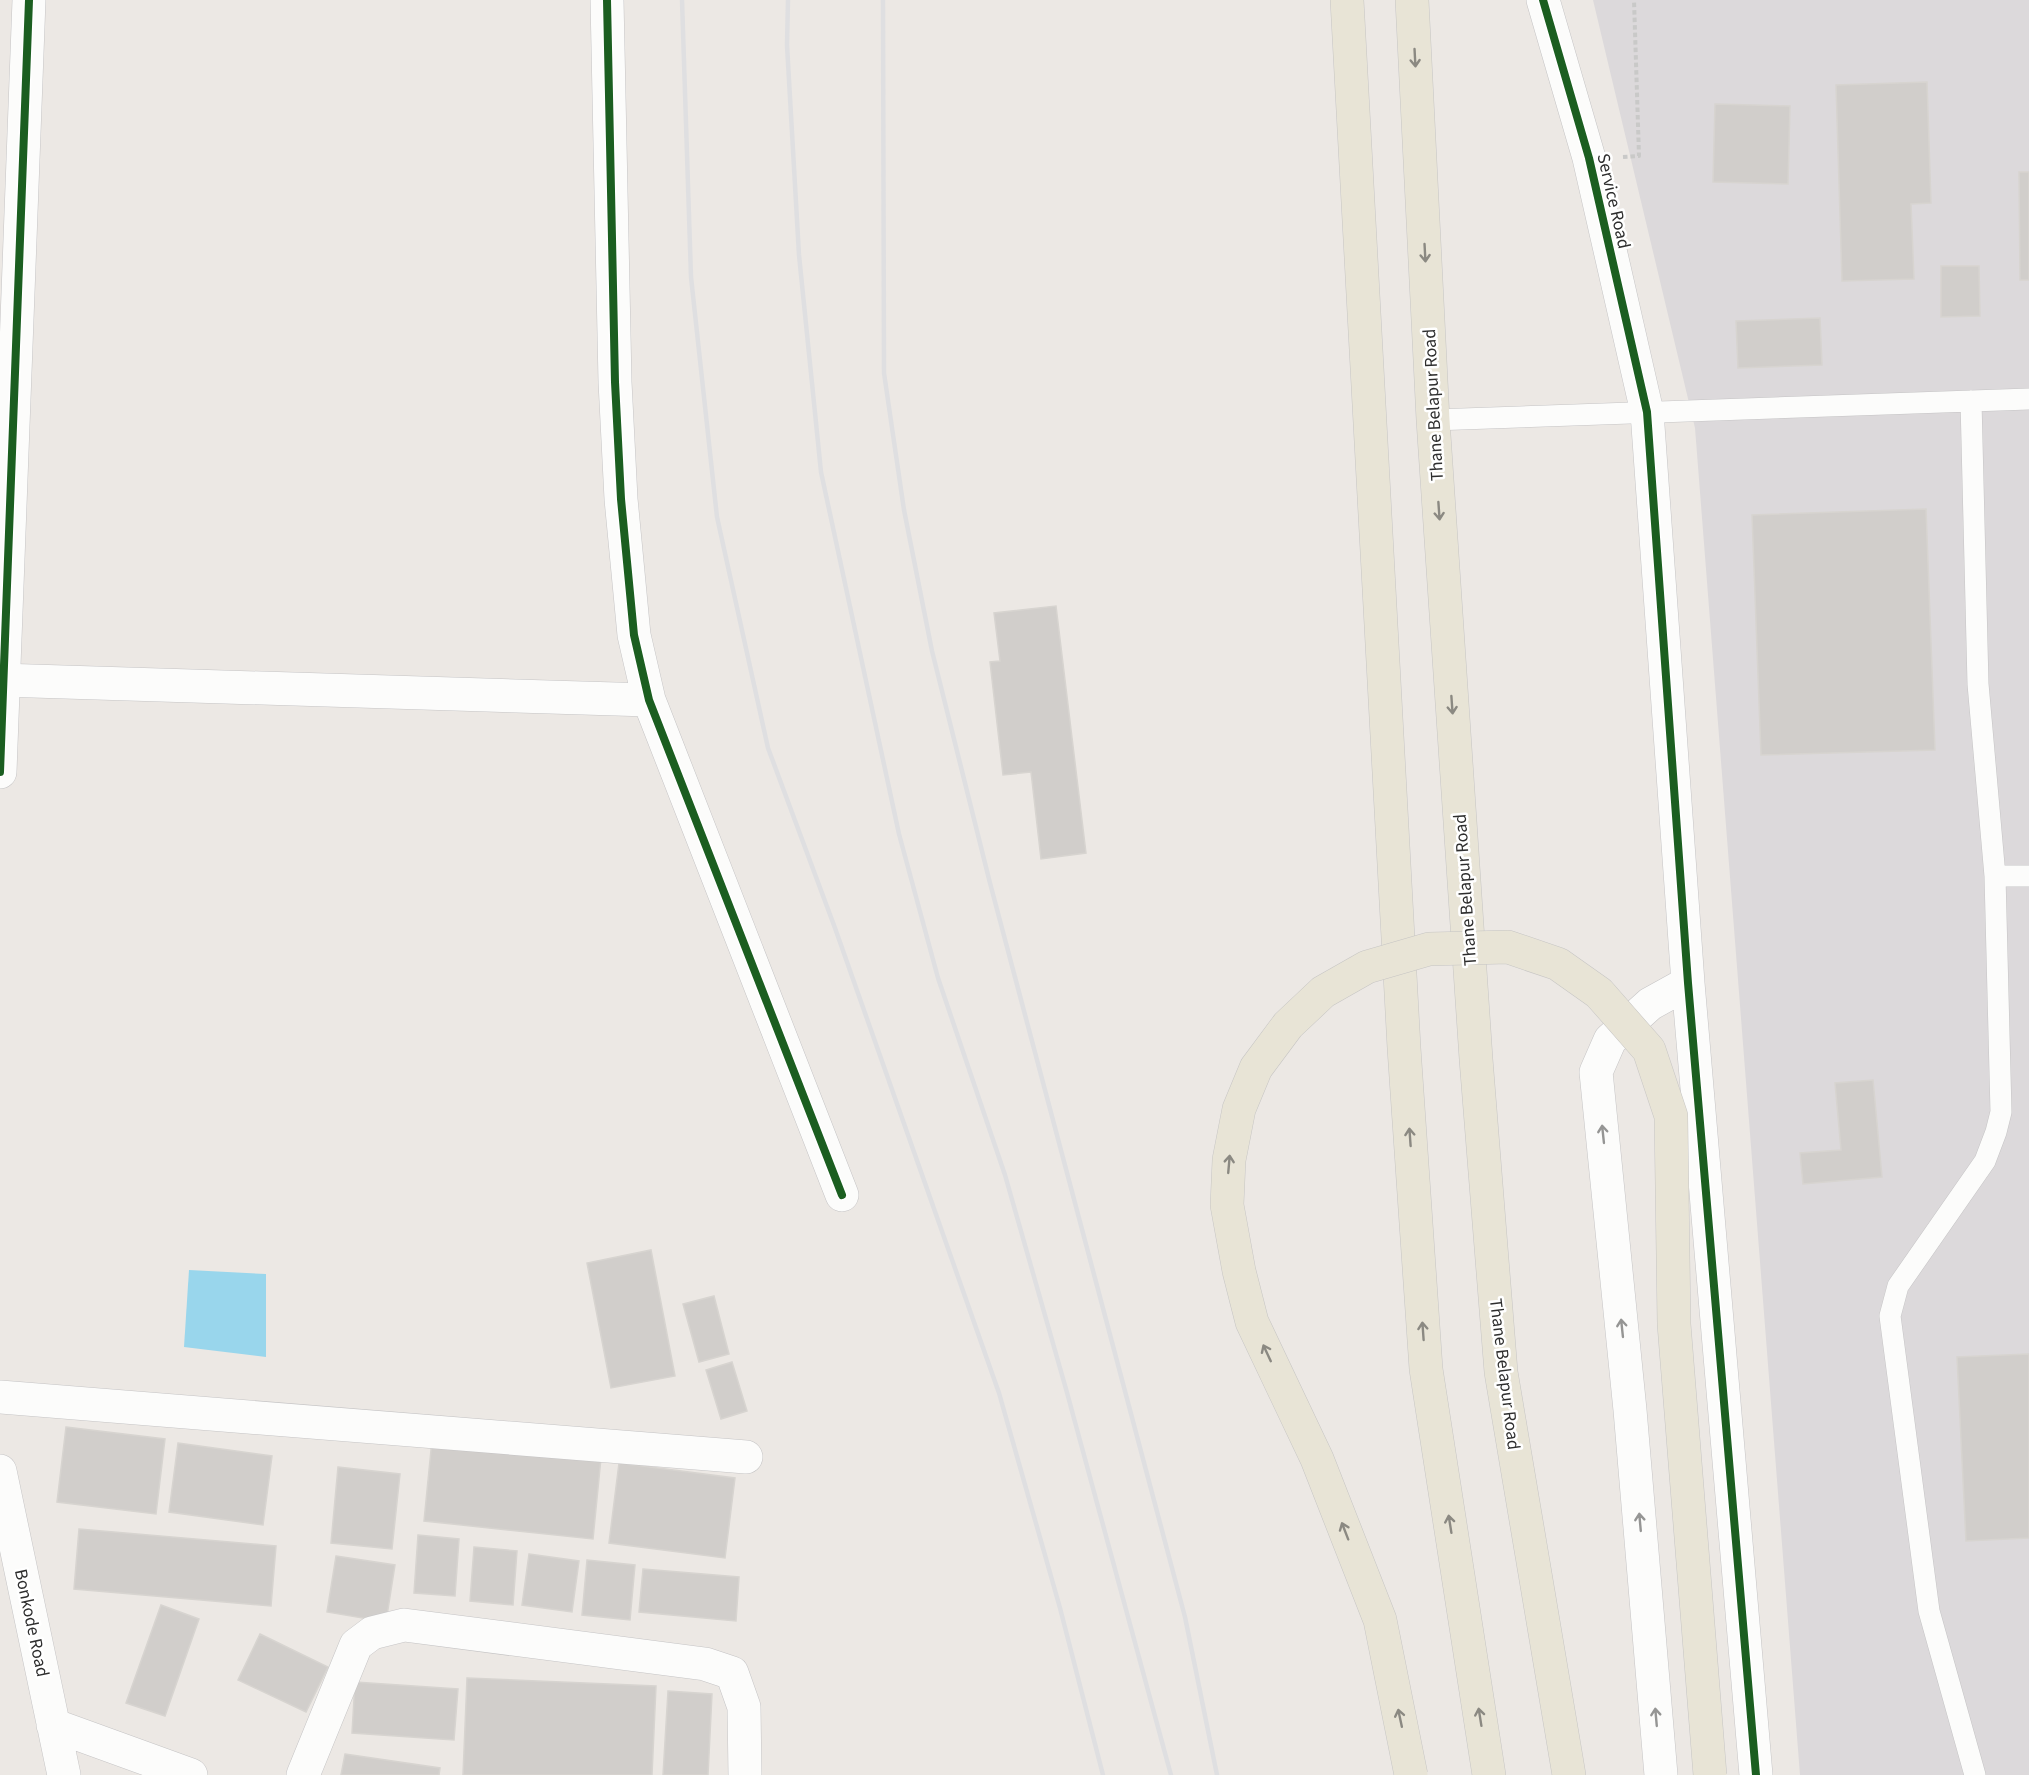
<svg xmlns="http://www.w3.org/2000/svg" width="2029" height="1775" font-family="'Source Sans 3',sans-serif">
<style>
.industrial{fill:#dcd9db}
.water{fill:#99d6ec}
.building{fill:#d1cecb;stroke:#d7d4d0;stroke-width:1.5}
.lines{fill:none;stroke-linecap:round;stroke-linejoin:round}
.lane-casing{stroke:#c5c4c5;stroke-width:22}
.street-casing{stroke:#c5c4c5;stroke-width:34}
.secondary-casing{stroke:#c5c4c5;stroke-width:34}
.primary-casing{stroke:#c6c5c4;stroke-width:34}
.path{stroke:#c9c9c8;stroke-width:4;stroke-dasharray:4.5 3;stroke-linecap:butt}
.lane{stroke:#fcfcfb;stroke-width:21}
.street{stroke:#fcfcfb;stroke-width:33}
.secondary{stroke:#fcfcfb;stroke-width:33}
.primary{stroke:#e8e4d6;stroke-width:33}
.rail{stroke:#dfdfe1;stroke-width:4.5}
.primary-bridge-casing{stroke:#c6c5c4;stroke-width:34;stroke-linecap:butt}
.primary-bridge{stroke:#e8e4d6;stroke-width:33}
.cycleway-casing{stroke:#fff;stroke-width:11}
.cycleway{stroke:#1b5e20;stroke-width:8}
.oneway{stroke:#8b8982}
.oneway2{stroke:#959594}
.labels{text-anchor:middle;stroke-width:5;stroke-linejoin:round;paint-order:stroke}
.street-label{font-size:18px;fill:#2e2e2e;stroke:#fff}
</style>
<rect width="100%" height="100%" fill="#ece8e4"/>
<path class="industrial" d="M1593,0H2029V1775H1800L1695,428Z"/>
<path class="water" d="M189,1270L266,1274V1357L184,1347Z"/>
<path class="building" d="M1927,82L1931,203L1911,204L1914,279L1842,281L1836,85Z
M1715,104L1790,106L1788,184L1713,182Z
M2019,172H2029V280H2020Z
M1941,266H1979L1980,316L1941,317Z
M1820,318L1822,365L1738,368L1736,321Z
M1926,509L1935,750L1761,755L1752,515Z
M1056,606L1086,853L1041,859L1031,772L1003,775L990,662L1000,661L994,613Z
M1873,1080L1882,1177L1803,1184L1800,1153L1841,1150L1835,1083Z
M651,1250L675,1376L611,1388L587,1263Z
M714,1296L729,1354L699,1362L683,1304Z
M2029,1354V1538L1966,1541L1957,1357Z
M732,1362L747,1411L721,1419L706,1370Z
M66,1427L165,1439L156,1514L57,1502Z
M432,1440L601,1458L593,1539L424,1521Z
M178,1443L272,1456L263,1525L169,1512Z
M619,1463L735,1478L725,1558L609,1543Z
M338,1467L400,1474L392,1549L331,1543Z
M79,1529L276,1546L271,1606L74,1589Z
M418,1535L459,1539L455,1596L414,1593Z
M474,1547L517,1551L513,1605L470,1601Z
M529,1554L579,1561L572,1612L522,1605Z
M336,1556L395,1565L386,1622L327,1612Z
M587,1560L635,1565L630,1620L582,1615Z
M643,1569L739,1577L736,1621L639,1612Z
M161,1605L199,1619L165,1716L126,1703Z
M260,1634L328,1667L306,1712L238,1680Z
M467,1678L656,1686L652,1775H463Z
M355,1682L458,1689L454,1740L352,1733Z
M668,1691L712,1694L708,1775H663Z
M345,1754L440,1768L439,1775H341Z"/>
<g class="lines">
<defs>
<path id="lane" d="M1971,401L1978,684L1995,876L2001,1112L1996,1132L1985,1161L1898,1286L1890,1316L1929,1611L1975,1775
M1433,420L2029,399
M1995,876H2029"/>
<path id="street" d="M607,0L615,382L621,499L634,635L649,700L842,1195
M0,680L649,700
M0,1397L746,1457
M0,1471L64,1775
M53,1725L191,1775
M303,1775L356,1645L372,1633L404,1625L705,1664L732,1673L744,1707L745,1775"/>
<path id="secondary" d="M1543,0L1589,158L1647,412L1688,983L1756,1775
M0,772L29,0
M1661,1775L1630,1410L1596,1072L1610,1040L1650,1004L1688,983"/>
<path id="primary" d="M1347,0L1404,1048L1426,1369L1489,1775
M1412,0L1433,420L1476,1059L1501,1372L1569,1775"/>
</defs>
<use href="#lane" class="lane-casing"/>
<use href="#street" class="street-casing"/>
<use href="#secondary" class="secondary-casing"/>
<use href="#primary" class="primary-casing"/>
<path class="path" d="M1623,157L1639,156L1634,0"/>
<use href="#lane" class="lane"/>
<use href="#street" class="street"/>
<use href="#secondary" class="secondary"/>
<use href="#primary" class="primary"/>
<path class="rail" d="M682,0L691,277L717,517L768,748L835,928L999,1393L1060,1608L1103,1775
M788,0L787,45L799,255L821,472L899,834L938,978L1005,1175L1066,1389L1171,1775
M883,0L884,373L904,510L932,651L990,883L1185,1617L1217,1775"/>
<defs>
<path id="primary-bridge" d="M1411,1775L1380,1620L1317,1459L1252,1322L1239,1271L1227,1205L1229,1160L1239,1109L1256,1068L1288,1025L1323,992L1367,967L1429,949L1508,947L1558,964L1599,993L1649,1050L1671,1116L1674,1324L1710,1775"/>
</defs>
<use href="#primary-bridge" class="primary-bridge-casing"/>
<use href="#primary-bridge" class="primary-bridge"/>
<defs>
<path id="cycleway" d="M607,0L615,382L621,499L634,635L649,700L842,1195
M1543,0L1589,158L1647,412L1688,983L1756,1775
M0,772L29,0"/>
</defs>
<use href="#cycleway" class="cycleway-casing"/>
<use href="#cycleway" class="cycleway"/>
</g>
<defs><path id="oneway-shaft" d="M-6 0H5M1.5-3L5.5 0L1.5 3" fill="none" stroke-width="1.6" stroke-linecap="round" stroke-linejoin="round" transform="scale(1.5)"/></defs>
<g class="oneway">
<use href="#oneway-shaft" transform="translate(1415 58) rotate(87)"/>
<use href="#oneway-shaft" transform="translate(1425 253) rotate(87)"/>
<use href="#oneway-shaft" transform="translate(1439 511) rotate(86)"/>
<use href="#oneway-shaft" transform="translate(1452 705) rotate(86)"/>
<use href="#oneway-shaft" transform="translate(1410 1137) rotate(-94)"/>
<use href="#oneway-shaft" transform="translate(1229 1164) rotate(-85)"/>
<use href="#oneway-shaft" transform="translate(1423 1331) rotate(-94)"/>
<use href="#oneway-shaft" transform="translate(1267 1353) rotate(-115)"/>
<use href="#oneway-shaft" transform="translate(1450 1524) rotate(-99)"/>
<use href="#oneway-shaft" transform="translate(1345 1531) rotate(-111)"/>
<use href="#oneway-shaft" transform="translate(1480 1717) rotate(-99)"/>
<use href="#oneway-shaft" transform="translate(1400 1718) rotate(-102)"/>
</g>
<g class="oneway2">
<use href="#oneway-shaft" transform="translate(1603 1134) rotate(-96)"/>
<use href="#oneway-shaft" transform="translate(1622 1328) rotate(-96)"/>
<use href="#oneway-shaft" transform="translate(1640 1522) rotate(-95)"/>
<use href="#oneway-shaft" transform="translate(1656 1717) rotate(-95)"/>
</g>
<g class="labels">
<g class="street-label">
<text transform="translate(1614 201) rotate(77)" y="6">Service Road</text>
<text transform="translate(1433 405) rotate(-93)" y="6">Thane Belapur Road</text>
<text transform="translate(1465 890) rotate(-94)" y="6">Thane Belapur Road</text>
<text transform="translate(1505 1374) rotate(83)" y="6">Thane Belapur Road</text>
<text transform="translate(32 1623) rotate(78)" y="6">Bonkode Road</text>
</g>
</g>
</svg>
